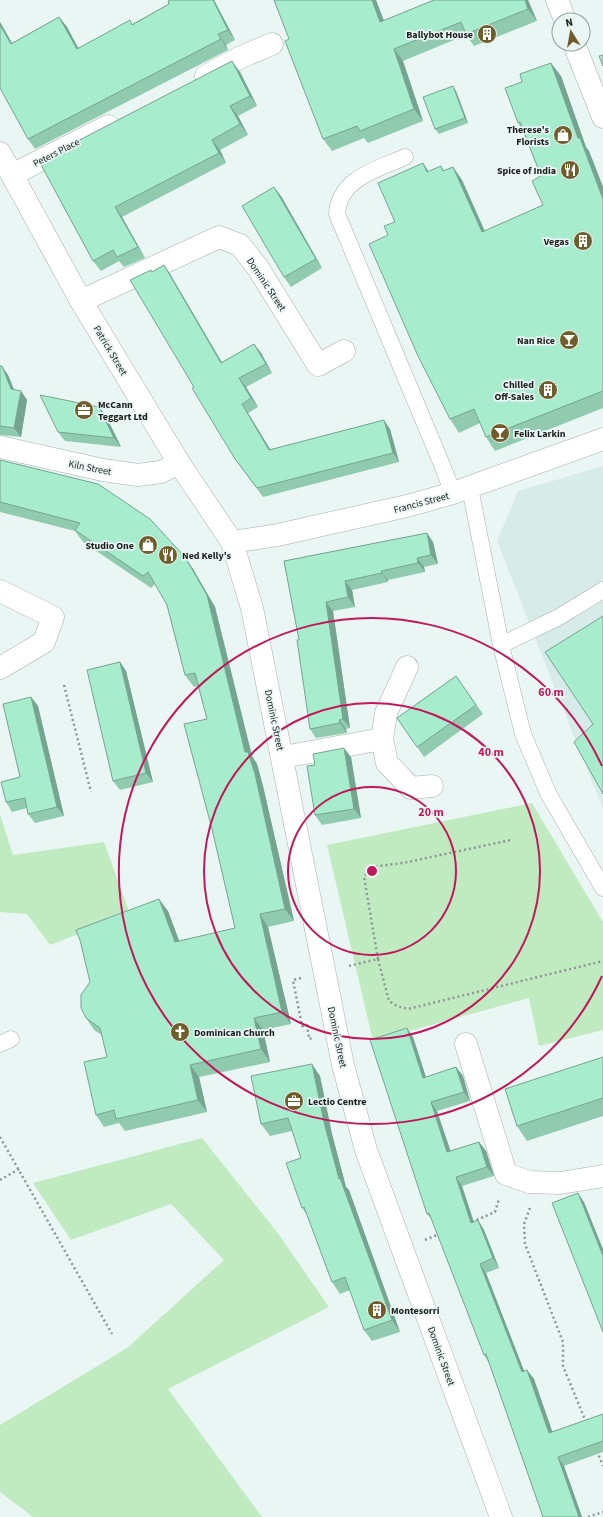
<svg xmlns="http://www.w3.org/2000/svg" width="603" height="1517" font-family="'Source Sans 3',sans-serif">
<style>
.built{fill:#d7ece9}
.green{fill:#c0ebc1}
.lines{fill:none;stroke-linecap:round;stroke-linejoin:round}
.lane-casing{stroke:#a4afad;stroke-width:17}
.street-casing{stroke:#a4afad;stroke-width:23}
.secondary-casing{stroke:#a4afad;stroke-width:23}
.path{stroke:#8d9694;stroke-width:2.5;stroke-dasharray:2 3;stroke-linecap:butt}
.lane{stroke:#fff;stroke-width:16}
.street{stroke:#fff;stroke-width:22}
.secondary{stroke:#fff;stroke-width:22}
.wall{fill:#90cbb0}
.shaded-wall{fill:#75a590}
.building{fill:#a7eccd;stroke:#75a590}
.ring{fill:none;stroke:#c2185b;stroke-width:2}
.labels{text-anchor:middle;stroke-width:3.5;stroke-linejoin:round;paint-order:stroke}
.poi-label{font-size:10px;font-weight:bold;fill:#1a1f1e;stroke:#eaf6f4;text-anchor:end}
.street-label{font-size:10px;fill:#1a1f1e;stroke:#eaf6f4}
.centre{fill:#c2185b;stroke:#eaf6f4;stroke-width:2}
.ring-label{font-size:12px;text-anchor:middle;font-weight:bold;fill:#c2185b;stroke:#eaf6f4;stroke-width:3.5;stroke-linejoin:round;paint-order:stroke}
</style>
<rect width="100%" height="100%" fill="#eaf6f4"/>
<path class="built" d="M603,466V808L578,747L497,541L518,491Z"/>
<path class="green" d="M532,803L603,922V1030L539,1046L529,998L373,1041L327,845Z
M0,814L13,855L104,842L130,914L50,945L27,914L0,912Z
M202,1138L277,1232L329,1307L168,1389L262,1517H33L0,1492V1425L127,1348L224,1260L171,1204L71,1240L33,1183Z"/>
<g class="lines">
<defs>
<path id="lane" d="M405,157C378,169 339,178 337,214L440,460L453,493
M470,488L501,645L523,734L549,795L603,888
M501,645L559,617L603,590
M0,1044L11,1039"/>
<path id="street" d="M557,0L565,20
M574,44L603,117
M206,76L239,58L272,44
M12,175L108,126
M81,301L219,237L240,245L258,268L318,365L344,351
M0,447L103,470L138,475L161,472L179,463
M232,542L278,535L313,527L407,506L453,493L603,439
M0,591L53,617L44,642L0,668
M407,667L386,713L382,739L387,763L411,788L432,786
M283,757L382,739
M466,1044L506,1174L529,1182L560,1183L603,1176"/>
<path id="secondary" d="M0,153L81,301L179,463L232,542L252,608L343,1065L366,1150L501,1517"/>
</defs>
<use href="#lane" class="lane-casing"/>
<use href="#street" class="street-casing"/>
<use href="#secondary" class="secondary-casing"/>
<path class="path" d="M64,685L91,792
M378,959L364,877L371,867L403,863L511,840
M349,966L378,959L389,1001L397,1006L408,1009L603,961
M301,978L293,980L302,1026L307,1025L309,1039L312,1038
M0,1137L112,1334
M0,1180L19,1169
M530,1208L524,1224L525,1244L563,1342V1366L586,1422
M472,1222L495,1212L499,1199
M425,1240L439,1234
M597,1451L603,1466
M588,1517L603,1512"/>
<use href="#lane" class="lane"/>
<use href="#street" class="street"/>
<use href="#secondary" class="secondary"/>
</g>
<path class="wall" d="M171,0H214L235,40L226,45L228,50L35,149L28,139L0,22L12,43L59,17L67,27L78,48L132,24L169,4Z
M376,0L384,21L434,0H528L537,21L474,46L466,35L403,61L423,121L368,143L364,138L332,151L323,139Z
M240,72L257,106L238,116L248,135L220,150L226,163L122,217L145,258L124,267L119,261L101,271L93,261L39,161Z
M561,76L586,147L589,151L603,187V408L495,451L486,437L480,423L459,433L450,419L388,235L423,163L429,172L441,166L444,171L453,167L462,180L485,231L543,205L541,176L524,133L518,123Z
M456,91L468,123L439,134L435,129Z
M281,196L322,268L291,287L284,277Z
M164,265L170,274L222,362L254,344L261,353L272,373L246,387L258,407L248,413L270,449L390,429L399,462L263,497L235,459L194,387L152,272Z
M0,366L8,375L14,390L21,391L27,400L21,437L0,435Z
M99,407L106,416L121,447L65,441L58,432Z
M0,460L185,557L193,569L215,607L252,756L257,764L263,786L294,921L268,927L291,1024L263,1030L270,1062L199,1077L207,1112L125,1131L119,1123L104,1127L96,1115L107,1057L102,1035L94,1030L86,1018L168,911L179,941L235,928L207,719L198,686L194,687L185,675L167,605L155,584L151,588L83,542L75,531L0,512Z
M427,533L433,542L438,564L424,567L425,572L388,580V582L352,590L355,607L333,611L350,728L346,729L347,733L316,738L310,729L299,640L284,561Z
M120,662L126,671L153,782L120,790L113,781Z
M456,676L483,714L424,757L397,718Z
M31,697L38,706L64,816L35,823L28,814L27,808L12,812L6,802L20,777Z
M351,757L361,818L322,825L315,815Z
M413,1037L426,1077L456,1067L463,1076L470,1101L437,1111L450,1151L479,1142L486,1151L494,1176L462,1186L474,1222L478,1220L484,1230L499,1268L486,1273L524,1371L527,1370L534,1379L552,1432L603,1414V1452L564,1466L582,1517H543L489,1363L484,1355L432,1220L427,1214Z
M603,1057V1116L527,1141L517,1126Z
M320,1076L332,1134L346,1187L349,1190L400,1332L372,1341L364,1330L350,1290L340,1294L332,1282L308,1216L302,1208L301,1158L292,1131L270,1136L261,1124Z"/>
<path class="shaded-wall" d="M213,0H214L235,40L228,30Z
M372,0H376L389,34L380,22Z
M525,0H528L537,21L528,9Z
M59,17L67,27L84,59L77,49Z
M0,22L18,54L11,44L0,25Z
M218,34L226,45L228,50L221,39Z
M394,49L403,61L423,121L414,109Z
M232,61L240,72L257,106L250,96Z
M551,63L561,76L586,147L589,151L603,187V199L578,138Z
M453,86L456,91L468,123L465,118Z
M230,106L238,116L248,135L240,124Z
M212,140L220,150L226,163L219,153Z
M423,163L432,177L427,172Z
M453,167L462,180L491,246L482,232Z
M274,187L281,196L322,268L316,259Z
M115,207L122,217L145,258L138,247Z
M164,265L170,274L227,372L221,363Z
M254,344L261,353L272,373L266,364Z
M2,366L8,375L18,399L11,389Z
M239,378L246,387L258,407L251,398Z
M21,391L27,400L21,437L14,428Z
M242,404L248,413L276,459L269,450Z
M99,407L106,416L121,447L114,438Z
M384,420L390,429L399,462L393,453Z
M427,533L433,542L438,564L431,555Z
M185,557L193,569L215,607L252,756L257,764L263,786L294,921L285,909L245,752Z
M417,558L424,567L425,572L418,563Z
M381,571L388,580V582L382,573Z
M345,581L352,590L355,607L348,597Z
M326,602L333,611L350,728L343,719Z
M120,662L126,671L153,782L146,773Z
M31,697L38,706L64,816L57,807Z
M339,720L346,729L347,733L340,723Z
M344,748L351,757L361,818L354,809Z
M159,899L168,911L184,954L175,942Z
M260,914L268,927L291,1024L282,1012Z
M254,1018L263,1030L270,1062L261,1049Z
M407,1028L413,1037L429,1087L423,1078Z
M312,1064L320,1076L332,1134L346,1187L349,1190L400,1332L392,1320L339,1179L324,1122Z
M190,1065L199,1077L207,1112L198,1100Z
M456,1067L463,1076L470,1101L464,1092Z
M431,1102L437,1111L454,1161L447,1152Z
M479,1142L486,1151L494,1176L487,1167Z
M456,1177L462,1186L477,1232L471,1223Z
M578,1193L584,1202L603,1249V1256Z
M478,1220L484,1230L499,1268L493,1258Z
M480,1264L486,1273L528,1381L522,1372Z
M527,1370L534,1379L556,1442L549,1433Z
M558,1457L564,1466L582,1517H579Z"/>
<path class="building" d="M171,0H213L228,30L218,34L221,39L28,139L0,88V25L11,44L59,17L77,49L130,20L132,25L169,4L168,1Z
M274,0H372L380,22L434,0H525L528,9L466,34L461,22L394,49L414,109L360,131L357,126L323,139L285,41L289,39Z
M603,55V66L599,56Z
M232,61L250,96L230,106L240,124L212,140L219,153L115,207L138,247L117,257L113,250L93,261L39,161Z
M551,63L578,138H580L603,199V391L486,437L474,409L450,419L418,356L369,244L388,235L384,226L395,222L378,183L423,163L427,172L441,166L443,171L453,167L482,232L543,205L532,181L541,176L520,122L518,123L505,88L522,82L520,74Z
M453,86L465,118L435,129L423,97Z
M274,187L316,259L284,277L242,206Z
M164,265L221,363L254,344L266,364L239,378L251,398L242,404L269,450L384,420L393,453L257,488L235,459L192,388L194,387L130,280L151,270L152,272Z
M0,366H2L11,389L21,391L14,428L0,426Z
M40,395L99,407L114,438L58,432Z
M0,460L98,484L150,519L185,557L207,595L245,752H248L255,774L285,909L260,914L282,1012L254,1018L261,1049L190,1065L198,1100L116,1119L114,1110L96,1115L84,1062L107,1057L100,1028L86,1018L81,1008V995L90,982L80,940L76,930L159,899L175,942L235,928L212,829L184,724L207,719L195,673L185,675L167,605L148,572L143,576L75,530L80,523L0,502Z
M427,533L431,555L417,558L418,563L381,571L382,573L345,581L348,597L326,602L343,719L339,720L340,723L310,729L297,640H299L284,561Z
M603,616V794L574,742L593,724L545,652Z
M120,662L146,773L113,781L87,670Z
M456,676L476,705L417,747L397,718Z
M31,697L57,807L28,814L25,798L6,802L1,782L20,777L3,704Z
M344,748L354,809L315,815L307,766L315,765L313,754Z
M407,1028L423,1078L456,1067L464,1092L431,1102L447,1152L479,1142L487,1167L456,1177L471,1223L478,1220L493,1258L480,1264L522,1372L527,1370L549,1433L603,1414V1441L558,1457L579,1517H543L486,1354L484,1355L429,1213L427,1214L370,1040Z
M603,1057V1098L517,1126L505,1089Z
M312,1064L324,1122L339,1179L340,1178L392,1320L364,1330L345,1277L332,1282L304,1207L302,1208L286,1163L301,1158L288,1118L261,1124L251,1076Z
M578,1193L603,1256V1332L552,1203Z"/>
<g class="ring">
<circle cx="372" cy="871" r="84"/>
<circle cx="372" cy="871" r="168"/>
<path d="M602 976A253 253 0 1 1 602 766"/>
</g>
<defs>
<symbol id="building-disc" viewBox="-11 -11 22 22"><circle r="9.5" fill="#715d2c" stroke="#eaf6f4"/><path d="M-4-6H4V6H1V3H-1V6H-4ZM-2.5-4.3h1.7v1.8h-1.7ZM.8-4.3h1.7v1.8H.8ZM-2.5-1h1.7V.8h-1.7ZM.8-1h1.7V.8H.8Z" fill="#fff"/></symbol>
<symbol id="shop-disc" viewBox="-11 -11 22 22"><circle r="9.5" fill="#715d2c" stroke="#eaf6f4"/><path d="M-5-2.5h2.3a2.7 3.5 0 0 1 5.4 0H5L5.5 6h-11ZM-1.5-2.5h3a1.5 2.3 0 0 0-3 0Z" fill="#fff"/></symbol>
<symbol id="restaurant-disc" viewBox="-11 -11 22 22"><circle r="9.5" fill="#715d2c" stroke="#eaf6f4"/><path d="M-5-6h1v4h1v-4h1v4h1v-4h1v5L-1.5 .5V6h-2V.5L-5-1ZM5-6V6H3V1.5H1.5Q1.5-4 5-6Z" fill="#fff"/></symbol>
<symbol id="bar-disc" viewBox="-11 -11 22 22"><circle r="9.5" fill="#715d2c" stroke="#eaf6f4"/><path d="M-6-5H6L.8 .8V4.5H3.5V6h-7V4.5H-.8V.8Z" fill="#fff"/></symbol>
<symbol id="office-disc" viewBox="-11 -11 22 22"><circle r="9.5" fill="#715d2c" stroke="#eaf6f4"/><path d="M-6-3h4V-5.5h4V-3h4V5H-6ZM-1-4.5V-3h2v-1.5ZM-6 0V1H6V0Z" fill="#fff"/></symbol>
<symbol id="church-disc" viewBox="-11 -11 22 22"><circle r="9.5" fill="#715d2c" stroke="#eaf6f4"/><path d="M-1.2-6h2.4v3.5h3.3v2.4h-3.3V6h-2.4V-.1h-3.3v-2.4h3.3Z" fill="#fff"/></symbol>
</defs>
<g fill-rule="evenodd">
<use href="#building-disc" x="476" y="23" width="22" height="22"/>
<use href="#shop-disc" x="552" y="124" width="22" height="22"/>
<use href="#restaurant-disc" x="559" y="159" width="22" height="22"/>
<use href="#building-disc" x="572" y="230" width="22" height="22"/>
<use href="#bar-disc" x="558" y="329" width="22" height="22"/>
<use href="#building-disc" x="537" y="379" width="22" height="22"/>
<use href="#office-disc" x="73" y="399" width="22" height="22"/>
<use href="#bar-disc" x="489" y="422" width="22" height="22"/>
<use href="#shop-disc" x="137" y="534" width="22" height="22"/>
<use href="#restaurant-disc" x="157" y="544" width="22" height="22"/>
<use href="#church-disc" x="169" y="1021" width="22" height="22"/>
<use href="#office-disc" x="283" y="1090" width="22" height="22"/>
<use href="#building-disc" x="366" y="1299" width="22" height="22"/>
</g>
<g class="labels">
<g class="poi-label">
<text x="473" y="38">Ballybot House</text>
<text x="549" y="133">Therese's<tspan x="549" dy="12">Florists</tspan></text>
<text x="556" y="174">Spice of India</text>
<text x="569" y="245">Vegas</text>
<text x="555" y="344">Nan Rice</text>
<text x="534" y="388">Chilled<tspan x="534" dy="12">Off-Sales</tspan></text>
<text x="98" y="408" text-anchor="start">McCann<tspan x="98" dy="12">Teggart Ltd</tspan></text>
<text x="514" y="437" text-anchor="start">Felix Larkin</text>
<text x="134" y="549">Studio One</text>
<text x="182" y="559" text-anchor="start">Ned Kelly's</text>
<text x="194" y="1036" text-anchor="start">Dominican Church</text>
<text x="308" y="1105" text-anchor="start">Lectio Centre</text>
<text x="391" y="1314" text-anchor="start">Montesorri</text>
</g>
<g class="street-label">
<text transform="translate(56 152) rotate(-27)" y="4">Peters Place</text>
<text transform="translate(267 284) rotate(56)" y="4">Dominic Street</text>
<text transform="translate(111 350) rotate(59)" y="4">Patrick Street</text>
<text transform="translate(90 467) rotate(11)" y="4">Kiln Street</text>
<text transform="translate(421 502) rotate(-15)" y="4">Francis Street</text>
<text transform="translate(275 720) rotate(78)" y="4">Dominic Street</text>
<text transform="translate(338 1037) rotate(78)" y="4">Dominic Street</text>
<text transform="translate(442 1356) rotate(70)" y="4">Dominic Street</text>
</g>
</g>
<circle cx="372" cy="871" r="6" class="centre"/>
<g class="ring-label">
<text x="551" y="696">60 m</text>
<text x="491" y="756">40 m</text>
<text x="431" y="816">20 m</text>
</g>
<g transform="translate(571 32) rotate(349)"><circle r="19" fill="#eaf6f4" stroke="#97a09e"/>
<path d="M0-3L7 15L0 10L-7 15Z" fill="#715d2c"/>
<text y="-6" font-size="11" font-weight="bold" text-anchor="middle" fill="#1a1f1e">N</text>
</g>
</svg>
